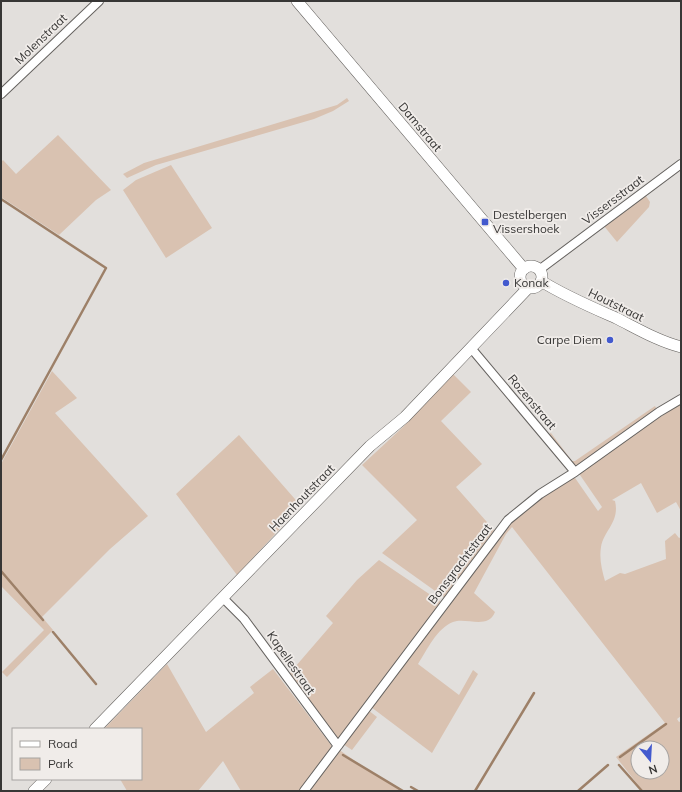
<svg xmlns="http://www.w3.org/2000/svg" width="682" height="792" font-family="Mulish,sans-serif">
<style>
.green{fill:#d9c2b1;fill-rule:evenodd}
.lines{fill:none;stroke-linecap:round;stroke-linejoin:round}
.stream{stroke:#9d8068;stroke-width:2.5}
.street-casing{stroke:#65625f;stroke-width:10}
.secondary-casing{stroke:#65625f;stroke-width:12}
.street{stroke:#fff;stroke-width:8}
.secondary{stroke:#fff;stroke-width:11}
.poi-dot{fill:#435ace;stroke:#f0ece9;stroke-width:1.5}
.labels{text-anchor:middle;stroke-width:3.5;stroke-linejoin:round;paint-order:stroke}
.street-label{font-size:12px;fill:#373635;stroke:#f0ece9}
.poi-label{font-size:12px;fill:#373635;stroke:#f0ece9;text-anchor:start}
</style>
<rect width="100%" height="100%" fill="#e2dfdc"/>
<path class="green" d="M347,98L349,101L333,111L314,119L156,165L127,178L123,174L144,163L337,105Z
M58,135L111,190L96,200L59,235L1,197V162L3,160L16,174Z
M171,165L212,228L166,258L123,190L136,180Z
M646,196L650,202L649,207L617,242L604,226Z
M52,371L77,398L55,413L148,516L110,549L42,617L53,630L7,677L2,672L44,630L1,586V464Z
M453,374L471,392L441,421L482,464L456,487L494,530L445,598L382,553L417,520L362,465L403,427Z
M681,403V511L676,502L657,513L641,483L612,500L615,501C620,522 604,530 601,547C599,559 602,570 605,581L620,573L625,574L666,559L665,541L675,533L679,538L681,537V716L677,719L679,722L681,721V791H643L616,757L665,723L512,527L506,534L474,593L495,612C488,630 466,617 453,622C437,628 427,650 418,664L459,695L473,670L478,674L432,753L371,707L444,613L503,530L519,514L573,475L598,511L602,507L580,475V471ZM638,748H662V772H638Z
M655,406L657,410L578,465L571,464L549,434L551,433L572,461H575Z
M239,435L301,506L237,575L176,494Z
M379,560L441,602L341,737L336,738L289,674L333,623L326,616L357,580Z
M167,664L206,732L254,693L250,687L273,669L331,745L332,749L301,791H241L223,761L198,791H127L120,779H141V729H104Z
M368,710L377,717L352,750L343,744Z
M338,749L368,770L404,791H308Z"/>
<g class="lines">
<path class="stream" d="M1,199L106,268L1,460
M1,571L43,620
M53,632L96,684
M343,755L403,791
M620,757L666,724
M619,765L642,791
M411,787L418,791
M475,791L534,693
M578,791L608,765"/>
<defs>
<path id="street" d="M1,94L99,1
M539,270L681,164
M471,348L575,472
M223,598L244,619L338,746
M304,791L508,520L540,494L575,472L659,412L681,399"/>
<path id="secondary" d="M297,1L524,269
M520 277a11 11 0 1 1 22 0a11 11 0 1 1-22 0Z
M541,281C565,296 591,307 616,318C638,329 658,341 681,347
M95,729L370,446L405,417L529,287
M34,791L46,779"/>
</defs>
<use href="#street" class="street-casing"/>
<use href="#secondary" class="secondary-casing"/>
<use href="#street" class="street"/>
<use href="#secondary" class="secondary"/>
</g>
<g class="poi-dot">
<rect x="481" y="218" width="8" height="8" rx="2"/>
<circle cx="506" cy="283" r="4"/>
<circle cx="610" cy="340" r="4"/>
</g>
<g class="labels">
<g class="street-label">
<text transform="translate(41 39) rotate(-44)" y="4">Molenstraat</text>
<text transform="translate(420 127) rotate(50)" y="4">Damstraat</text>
<text transform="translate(613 200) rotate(-37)" y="4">Vissersstraat</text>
<text transform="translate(616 305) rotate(26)" y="4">Houtstraat</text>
<text transform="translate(532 402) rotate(50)" y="4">Rozenstraat</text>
<text transform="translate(302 498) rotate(-46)" y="4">Haenhoutstraat</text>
<text transform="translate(460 564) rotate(-53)" y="4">Bonsgrachtstraat</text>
<text transform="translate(291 663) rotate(55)" y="4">Kapellestraat</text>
</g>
<g class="poi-label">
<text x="493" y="219">Destelbergen<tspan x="493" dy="14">Vissershoek</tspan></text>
<text x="514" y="287">Konak</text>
<text x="602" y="344" text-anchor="end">Carpe Diem</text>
</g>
</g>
<rect width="682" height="792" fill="none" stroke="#373635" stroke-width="4"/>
<rect x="12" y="728" width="130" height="52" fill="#f0ece9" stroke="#a6a3a1"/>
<rect x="20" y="741" width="20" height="6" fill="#ffffff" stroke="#a6a3a1"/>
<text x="48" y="748" font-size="12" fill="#373635">Road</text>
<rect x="20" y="758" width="20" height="12" fill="#d9c2b1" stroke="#a6a3a1"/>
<text x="48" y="768" font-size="12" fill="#373635">Park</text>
<g transform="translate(650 760) rotate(162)"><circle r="19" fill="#f0ece9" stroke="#a6a3a1"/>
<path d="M0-3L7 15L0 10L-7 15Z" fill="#435ace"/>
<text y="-6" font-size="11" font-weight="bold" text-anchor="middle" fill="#373635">N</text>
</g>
</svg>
